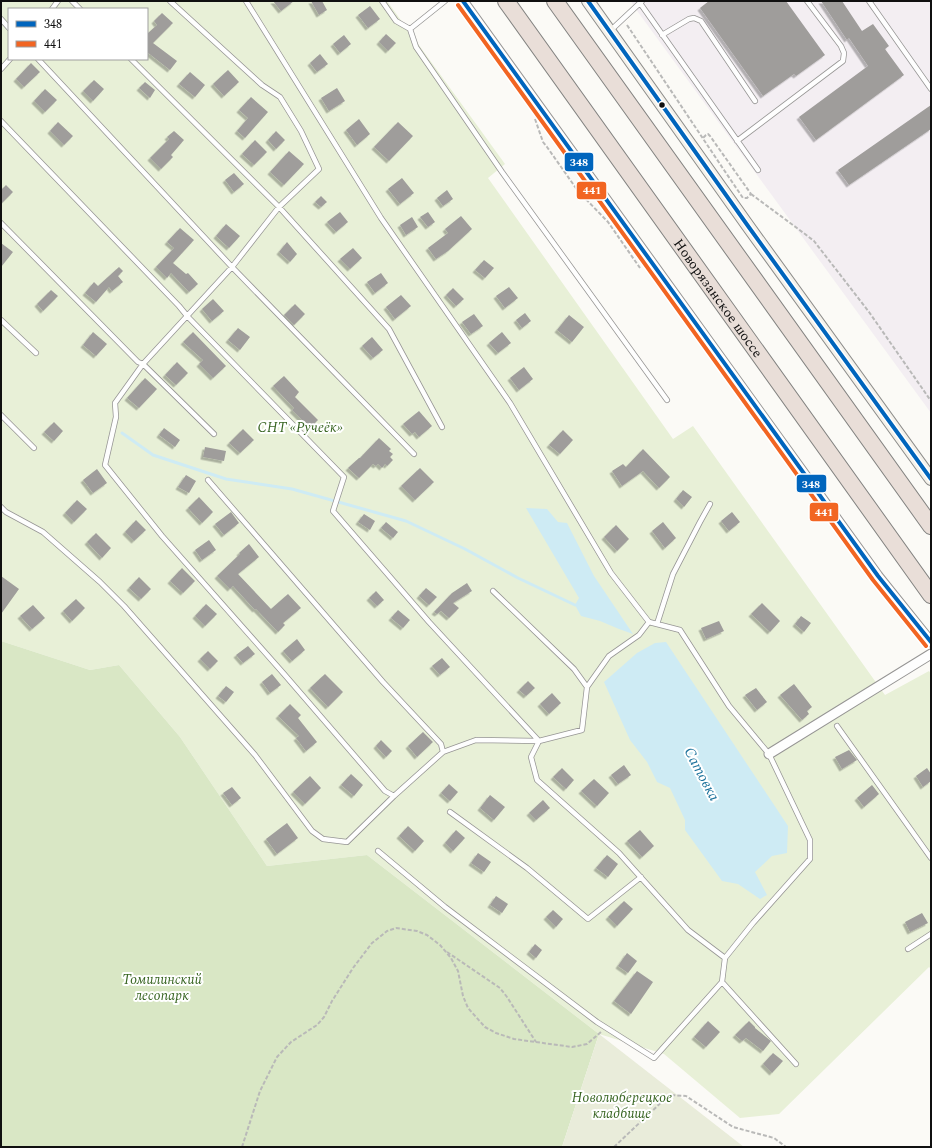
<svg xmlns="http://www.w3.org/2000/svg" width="932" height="1148" font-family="Spectral,serif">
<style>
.industrial{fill:#f3eef2}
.green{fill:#e8f0d7;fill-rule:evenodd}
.forest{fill:#d9e7c5}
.cemetery{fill:#e9ecda}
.water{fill:#ceebf4}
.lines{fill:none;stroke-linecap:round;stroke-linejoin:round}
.stream{stroke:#ceebf4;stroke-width:3}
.building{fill:#9f9d9b;filter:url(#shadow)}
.lane-casing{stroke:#969594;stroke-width:6}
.street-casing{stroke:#969594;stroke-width:11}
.secondary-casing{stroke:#8c8c8a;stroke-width:14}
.highway-casing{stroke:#838381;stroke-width:18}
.path{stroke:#b9b9b8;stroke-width:2;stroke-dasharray:4 2;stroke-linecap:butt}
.lane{stroke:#fefefe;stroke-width:4.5}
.street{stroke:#fefefe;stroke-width:9}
.secondary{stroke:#f5f2eb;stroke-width:12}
.highway{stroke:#e9ded8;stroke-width:16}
.bus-1-casing{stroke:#fff;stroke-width:7}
.bus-2-casing{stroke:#fff;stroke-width:7}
.bus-1{stroke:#0065bd;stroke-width:4}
.bus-2{stroke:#f26522;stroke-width:4}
.bus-dot{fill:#101010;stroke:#fff;stroke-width:1.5}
.labels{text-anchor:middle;stroke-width:4;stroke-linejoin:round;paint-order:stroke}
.street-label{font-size:14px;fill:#101010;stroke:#fff}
.park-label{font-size:14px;font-style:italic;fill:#386522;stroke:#fff}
.water-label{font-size:15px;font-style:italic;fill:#1e739c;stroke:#fff}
.line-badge{stroke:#fff;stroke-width:1.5}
.badge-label{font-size:11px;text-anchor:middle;font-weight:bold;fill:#fff}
</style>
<defs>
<filter id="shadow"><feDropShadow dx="-2.5" dy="2.5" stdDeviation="0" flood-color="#0004"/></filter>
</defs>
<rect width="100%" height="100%" fill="#fbfaf6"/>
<path class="industrial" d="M631,1H931V413L635,8Z"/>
<path class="green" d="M1,1H387L505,164L488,178L673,439L693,426L885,695L929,671L931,674V969L929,967L779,1114L740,1118L664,1054L599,1034L367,855L267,866L180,737L119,665L90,670L1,641ZM9,9H147V59H9Z"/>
<path class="forest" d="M1,641L90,670L119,665L180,737L267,866L367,855L599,1034L562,1147H1Z"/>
<path class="cemetery" d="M599,1034L744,1147H562Z"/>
<path class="water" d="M526,508L547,509L558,522L567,523L594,576L633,634L619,629L600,621L581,616L575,605L579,598Z
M666,642L788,826L787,853L772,856L755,872L767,895L760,899L738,884L722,881L685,830V820L670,788L657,782L647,762L630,740L604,682L637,653L655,643Z"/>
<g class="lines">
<path class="stream" d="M122,433L153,455L226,479L292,489L406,521L465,549L518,578L575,605"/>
</g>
<path class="building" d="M273,1H294L281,11Z
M311,1H322L327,10L319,15Z
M709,1H786L825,55L796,76L794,74L763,96L700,8Z
M821,1H842L862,31L873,24L889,46L885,49L904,75L816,140L799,117L868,66L849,38L847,40Z
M370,6L380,19L368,28L358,15Z
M162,13L173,23L153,43L177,61L170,70L147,52V34L157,25L154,21Z
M386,34L396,43L388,51L379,42Z
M344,35L351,44L340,53L333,44Z
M320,54L328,64L317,72L310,63Z
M31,63L40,72L24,87L16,79Z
M228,70L239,82L224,96L213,84Z
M190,72L205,85L195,97L179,84Z
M94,80L104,89L93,101L83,91Z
M145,82L155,90L150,98L139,88Z
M337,88L345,101L329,111L321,98Z
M45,89L57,100L45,112L34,101Z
M251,97L268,112L245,138L237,131L248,118L239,110Z
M931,105V129L849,185L838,170Z
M359,119L370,134L357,145L346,130Z
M58,122L73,136L64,145L50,131Z
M398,122L413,136L389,161L374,147Z
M174,131L184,140L171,155L173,157L161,169L150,158L169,139L167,137Z
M276,131L285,140L276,149L268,140Z
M255,140L267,152L254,165L242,154Z
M289,151L304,164L284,185L270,172Z
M234,173L244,184L234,192L225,180Z
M402,178L414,193L400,204L388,189Z
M6,185L13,192L1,204V190Z
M447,190L453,199L443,206L437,198Z
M321,196L327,202L321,207L315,202Z
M340,212L348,222L336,232L327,222Z
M428,212L435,222L428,227L420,217Z
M461,216L472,229L448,251L436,259L428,248L448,233L445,229Z
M412,217L418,227L406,235L400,225Z
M226,224L240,236L229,248L216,236Z
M180,228L194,240L173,263L186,274L188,273L198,284L189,292L171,273L167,278L156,267L174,248L167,242Z
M287,242L297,254L290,262L279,252Z
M1,243L13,252L1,267Z
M353,248L362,258L350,269L340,259Z
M484,260L494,268L485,278L475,270Z
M119,267L123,271L118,276L123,282L112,291L109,287L96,302L85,293L94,282L98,286Z
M381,273L388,283L375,293L367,282Z
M509,287L518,298L505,308L496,296Z
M453,288L464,299L456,306L446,295Z
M51,290L58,296L43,311L37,304Z
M401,295L411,306L395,319L386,307Z
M213,299L224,311L212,321L202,309Z
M295,304L305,314L294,325L284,315Z
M525,313L531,321L522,328L516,320Z
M474,314L483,326L471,334L462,322Z
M569,315L584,327L572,342L557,330Z
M238,328L250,337L240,350L228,340Z
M93,332L107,344L96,356L83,345Z
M193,332L226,366L213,378L199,364L203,360L183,342Z
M502,332L511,343L498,353L489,343Z
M372,337L383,350L373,358L362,346Z
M177,362L188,373L176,385L165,375Z
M524,367L533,379L519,390L510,378Z
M284,376L299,392L295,397L318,420L310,428L292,410L294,408L273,386Z
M145,378L157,389L139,408L127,398Z
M419,411L432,426L419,437L415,432L412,434L403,424Z
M54,422L63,431L54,441L44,432Z
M164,428L180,440L175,447L159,435Z
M243,429L254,440L240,453L229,443Z
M563,430L573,440L560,454L549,445Z
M379,438L391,449L389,451L393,454L390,457L393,460L387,466L385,464L382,468L378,464L376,466L373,464L359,478L348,468L359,458H360Z
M205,447L226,451L224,461L203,457Z
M643,449L670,477L659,488L643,471L622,486L612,471L623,464L626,467Z
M420,468L434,482L415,500L401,486Z
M97,469L107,483L93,493L83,480Z
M186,475L196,481L189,493L178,487Z
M683,490L692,497L684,507L676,499Z
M199,497L213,512L202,523L188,508Z
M77,500L87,509L74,522L65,513Z
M231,512L239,523L224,535L215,524Z
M732,512L740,522L729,531L721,521Z
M364,514L375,521L370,530L358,522Z
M136,520L146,530L134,541L125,532Z
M386,522L398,532L393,538L381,528Z
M663,522L676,538L665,548L652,531Z
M616,525L629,539L617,551L604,537Z
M96,533L111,548L102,558L87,542Z
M209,540L216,550L202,560L195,550Z
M249,544L259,557L238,574L271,609L288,594L301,608L283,623L285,625L278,632L256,609L255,610L233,586L230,589L217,576L240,554L239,553Z
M182,568L195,581L183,593L170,581Z
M1,576L19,589L1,614Z
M139,577L151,589L141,599L129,588Z
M467,583L472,591L453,603L459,608L449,618L441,611L437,614L434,612L452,593Z
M426,588L437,597L429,605L419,596Z
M376,591L384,600L377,606L369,598Z
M76,599L85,608L72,621L63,611Z
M762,603L780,621L770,632L751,614Z
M206,604L217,614L205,626L195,616Z
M33,605L45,618L32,629L20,616Z
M398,610L410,620L403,628L391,618Z
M801,616L811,623L804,632L795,624Z
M719,621L724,631L706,639L701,628Z
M297,639L305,650L292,661L283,651Z
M248,646L255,654L243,663L236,655Z
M208,651L218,661L210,669L200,659Z
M442,658L450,667L440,675L432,666Z
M272,674L281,685L270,693L262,682Z
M325,674L343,692L328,707L310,688Z
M528,681L535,688L526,696L519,690Z
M794,684L812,707L807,711L809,714L802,720L780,695Z
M226,686L234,692L226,702L218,696Z
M756,688L767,702L757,710L745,695Z
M552,693L561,703L549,714L540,704Z
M290,704L301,715L298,718L317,742L306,751L296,738L299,736L278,716Z
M423,732L433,742L417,757L408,746Z
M381,740L392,751L386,757L376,746Z
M849,750L857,760L842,769L835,757Z
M624,765L631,775L618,784L611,775Z
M562,768L574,780L566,789L553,777Z
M927,768L931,774V781L923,787L916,776Z
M351,774L363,785L354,796L341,785Z
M310,776L321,788L305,804L293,792Z
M594,779L609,793L597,806L581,791Z
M449,784L458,792L450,801L441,793Z
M872,785L879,794L864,807L857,798Z
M232,787L241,798L232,805L223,793Z
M490,795L505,807L494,820L480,808Z
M543,800L550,808L536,820L529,813Z
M287,823L298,838L277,854L266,839Z
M408,826L424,841L415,851L399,836Z
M456,830L465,838L453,851L445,843Z
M640,830L654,846L642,857L627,841Z
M478,853L491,862L484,872L471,863Z
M607,855L618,864L608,877L596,868Z
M496,896L508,904L502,913L490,905Z
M624,901L633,909L617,926L608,917Z
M553,910L563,919L556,927L546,917Z
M922,913L928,923L910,932L905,922Z
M535,944L542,950L536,958L529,952Z
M627,953L637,961L628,973L618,966Z
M637,971L653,982L631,1014L614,1001Z
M708,1021L720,1032L706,1047L694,1037Z
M749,1021L755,1027V1028L771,1041L763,1051L746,1038L742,1041L735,1035Z
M773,1053L783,1061L772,1073L763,1064Z"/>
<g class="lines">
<defs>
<path id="lane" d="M72,1L80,9
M246,1L381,218L510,403L611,573L649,622L639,635L609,656L587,687L582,730L539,741L531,757L537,780L619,853L688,930L725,958L753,923L810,859V840L769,754L729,706L680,630L649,622
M382,1L396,21L410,29L416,47L502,172L667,400
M869,1L931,89
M640,3L758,170
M52,9L58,1
M1,19L9,28
M410,29L445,1
M610,31L642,1
M662,35L689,19L694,18L701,21L755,101
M38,59L232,267L414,454
M131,59L279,207L389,329L442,427
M1,69L10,59
M1,121L179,306L188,317L344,477L333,511L429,622L539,741L476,740L443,752L394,796L385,791L284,674L162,536L105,465L116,417L115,403L143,364L232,267L279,207L319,169L301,131L280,97L262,85L170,1
M737,141L843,61L844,53L841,46L807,1
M1,223L138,362L143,364L214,434
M1,320L36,353
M1,415L34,448
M208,480L383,682L441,744L443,752
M1,507L6,512L43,532L100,582L124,606L255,755L312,831L323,839L347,842L394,796
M493,591L574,669L587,687
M657,624L673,574L700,522L710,504
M837,726L931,858
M450,812L527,868L588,919L641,877
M378,851L445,907L597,1022L654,1058L722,982L725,958
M908,949L931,934
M722,982L796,1064"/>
<path id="street" d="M463,1L878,576L931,642
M769,754L931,654"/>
<path id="secondary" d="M588,1L748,226L931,479"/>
<g id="highway">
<path id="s1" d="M506,1L931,595"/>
<path d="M555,1L931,526"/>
</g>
</defs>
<use href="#lane" class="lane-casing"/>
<use href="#street" class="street-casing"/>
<use href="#secondary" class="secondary-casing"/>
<use href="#highway" class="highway-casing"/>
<path class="path" d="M627,25L724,170L743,198H747L751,194L710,136L708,134L706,135L703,138
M535,119L543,142L547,147L578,191L608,222L640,268
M751,194L805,234L814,241L869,312L931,401
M447,952L500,988L507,997L536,1042
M242,1147L260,1091L277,1057L291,1042L317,1025L324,1017L332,1001L353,968L372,943L387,931L396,928L417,931L427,935L440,945L451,958L458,971L463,996L468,1008L485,1027L496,1033L514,1039L572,1047L587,1044L601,1032
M614,1147L669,1095L686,1096L733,1127L774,1138L786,1147"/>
<use href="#lane" class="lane"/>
<use href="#street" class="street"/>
<use href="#secondary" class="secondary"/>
<use href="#highway" class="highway"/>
<defs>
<path id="bus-1" d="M463,1L878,576L931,642
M588,1L748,226L931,479"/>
<path id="bus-2" d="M458,5L873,580L926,646"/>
</defs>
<use href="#bus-1" class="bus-1-casing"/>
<use href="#bus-2" class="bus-2-casing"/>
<use href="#bus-1" class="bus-1"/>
<use href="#bus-2" class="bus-2"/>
</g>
<circle class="bus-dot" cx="662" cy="105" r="3.5"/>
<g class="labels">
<g class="street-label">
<text dy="5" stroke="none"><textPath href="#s1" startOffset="365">Новорязанское шоссе</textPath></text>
</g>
<g class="park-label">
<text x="300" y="432">СНТ «Ручеёк»</text>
<text x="162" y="984">Томилинский<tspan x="162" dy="16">лесопарк</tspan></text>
<text x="622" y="1102">Новолюберецкое<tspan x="622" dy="16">кладбище</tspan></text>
</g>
<g class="water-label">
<text transform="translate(702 774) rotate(62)" y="5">Сатовка</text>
</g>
</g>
<g class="line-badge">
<rect x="564" y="152" width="30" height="20" rx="4" fill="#0065bd"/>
<rect x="576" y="181" width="31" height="19" rx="4" fill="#f26522"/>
<rect x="796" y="474" width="31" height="19" rx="4" fill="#0065bd"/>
<rect x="809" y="502" width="30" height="20" rx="4" fill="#f26522"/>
</g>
<g class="badge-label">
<text x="579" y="166">348</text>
<text x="592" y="194">441</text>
<text x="811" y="488">348</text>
<text x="824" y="516">441</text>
</g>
<rect width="932" height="1148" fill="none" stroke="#101010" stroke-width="4"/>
<rect x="8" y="8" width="140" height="52" fill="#ffffff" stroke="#9f9f9f"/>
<rect x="16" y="21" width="20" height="6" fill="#0065bd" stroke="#9f9f9f"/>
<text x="44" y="28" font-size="12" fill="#101010">348</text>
<rect x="16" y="41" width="20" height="6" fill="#f26522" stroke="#9f9f9f"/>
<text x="44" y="48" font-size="12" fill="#101010">441</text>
</svg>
